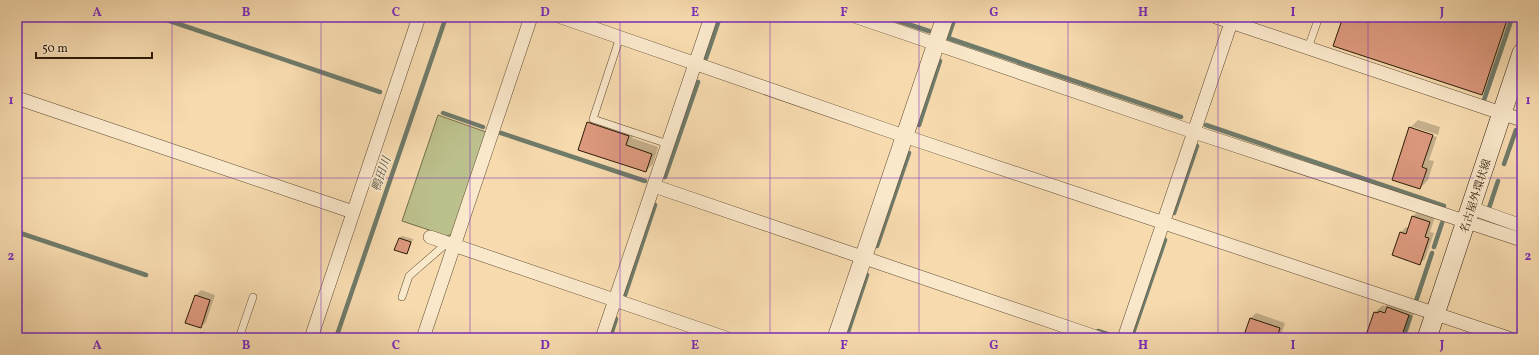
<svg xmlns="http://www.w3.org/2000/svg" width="1539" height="355" font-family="Vollkorn,'Noto Serif JP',serif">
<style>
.green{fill:#bcc08c;stroke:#746e4a}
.shadow{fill:#0003}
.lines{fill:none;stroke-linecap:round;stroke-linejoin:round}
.stream{stroke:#6f7b6a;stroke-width:4.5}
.building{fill:#dd997e;stroke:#2b1b07}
.service-casing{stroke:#5e4b31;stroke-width:8}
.minor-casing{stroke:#5e4b31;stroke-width:14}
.tertiary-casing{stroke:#5e4b31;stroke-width:18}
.secondary-casing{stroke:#2b1b07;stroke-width:20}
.service{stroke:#fae8cb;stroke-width:7}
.minor{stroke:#fae8cb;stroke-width:13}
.tertiary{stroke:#fae8cb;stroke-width:17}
.secondary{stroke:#fae8cb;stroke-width:19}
.grid{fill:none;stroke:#7b2cbf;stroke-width:1;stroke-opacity:0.55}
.labels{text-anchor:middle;stroke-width:3.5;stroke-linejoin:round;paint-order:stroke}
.street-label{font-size:11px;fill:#2b1b07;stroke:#fae8cb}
.water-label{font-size:12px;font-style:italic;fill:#535341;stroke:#fae8cb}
.neatline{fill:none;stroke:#7b2cbf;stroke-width:1.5}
.grid-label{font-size:13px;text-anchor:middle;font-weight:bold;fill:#7b2cbf}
</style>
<rect width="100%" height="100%" fill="#f7dbaf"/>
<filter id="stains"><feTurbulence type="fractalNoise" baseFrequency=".005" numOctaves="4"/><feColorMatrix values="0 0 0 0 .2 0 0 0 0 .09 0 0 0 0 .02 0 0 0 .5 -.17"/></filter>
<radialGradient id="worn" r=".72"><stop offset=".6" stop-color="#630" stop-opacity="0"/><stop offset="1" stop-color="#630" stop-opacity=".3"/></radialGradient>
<path class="green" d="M438,115L486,132L452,234L447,236L402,221Z"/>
<path class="shadow" d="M1344,17H1513L1491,85L1482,94Z
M17,55L22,57L17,71Z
M595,116L635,129L632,138L658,147L653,164L646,171L588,123Z
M1418,120L1440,127L1438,135L1413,127V129L1437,137L1429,160L1434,161L1428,180L1420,188L1410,128Z
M1418,211L1435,217L1430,232L1434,233L1425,259L1420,263L1393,255L1401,232L1406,227L1409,228L1413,216Z
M402,236L413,239L409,250L407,253L396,249L399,238Z
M201,290L215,295L206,322L201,327L196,295Z
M1387,304L1416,307L1406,338H1367L1375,312L1383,305L1385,306Z
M1256,313L1285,323L1280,338H1245L1251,318Z"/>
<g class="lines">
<path class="stream" d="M158,17L380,92
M886,17L929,31
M955,17L948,38L1181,117
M706,58L720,17
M1484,100L1511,21
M443,113L483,127
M919,125L940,61
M1206,125L1444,206
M501,133L645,181
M1504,164L1516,130
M665,177L698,82
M1488,211L1498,181
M1174,213L1197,146
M17,232L146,275
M877,246L909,153
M1434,247L1442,223
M625,295L655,205
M1416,301L1432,253
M1098,331L1110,335
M1508,333L1522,338
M1132,336L1165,240
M336,338L446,17
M610,338L616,319
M846,338L867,275
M1403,338L1410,317"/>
</g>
<path class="building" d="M1343,17H1508L1482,95L1333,46Z
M587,122L629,136L626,145L652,154L646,172L578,150Z
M1409,127L1433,135L1422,167L1427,169L1420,189L1392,180Z
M1412,216L1430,222L1425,237L1429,238L1420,265L1392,255L1400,232L1406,234Z
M399,238L411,242L407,254L394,250Z
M195,295L210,300L201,328L185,323Z
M1387,307L1409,315L1401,338H1365L1374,312L1378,313L1379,311L1385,313Z
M1250,318L1280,328L1277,338H1243Z"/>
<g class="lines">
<defs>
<path id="service" d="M620,37L593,119L668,144
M1308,48L1319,17
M402,297L409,276L447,243
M202,338V336L209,338
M239,338L253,297"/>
<path id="minor" d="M561,17L904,136L1508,338
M857,17L1194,132L1522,240
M1216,17L1522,120
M17,98L353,212
M654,186L1099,338
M1471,208L1522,226
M430,237L726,338
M311,338L419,17
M423,338L531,17
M602,338L711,17
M1124,338L1233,17"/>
<path id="tertiary" d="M836,338L945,17"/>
<path id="secondary" d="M1427,338L1522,53"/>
</defs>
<use href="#service" class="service-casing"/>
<use href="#minor" class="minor-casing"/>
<use href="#tertiary" class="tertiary-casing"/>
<use href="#secondary" class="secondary-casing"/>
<use href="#service" class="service"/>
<use href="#minor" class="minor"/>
<use href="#tertiary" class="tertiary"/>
<use href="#secondary" class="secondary"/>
</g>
<path class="grid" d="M172,17V338M321,17V338M470,17V338M620,17V338M770,17V338M919,17V338M1068,17V338M1218,17V338M1368,17V338M17,178H1522"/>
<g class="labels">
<g class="street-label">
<text transform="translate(1475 196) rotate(-72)" y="4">名古屋外環状線</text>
</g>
<g class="water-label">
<text transform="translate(381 174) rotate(-71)" y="4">鴨田川</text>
</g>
</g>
<rect width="1539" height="355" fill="none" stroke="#f7dbaf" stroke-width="44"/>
<path d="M36 52v6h116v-6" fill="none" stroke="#2b1b07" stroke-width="2"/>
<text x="42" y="52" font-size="12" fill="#2b1b07" stroke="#fae8cb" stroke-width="3" paint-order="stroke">50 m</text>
<rect x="22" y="22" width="1495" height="311" class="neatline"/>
<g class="grid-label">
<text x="97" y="16">A</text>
<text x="246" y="16">B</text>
<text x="396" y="16">C</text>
<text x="545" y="16">D</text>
<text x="695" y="16">E</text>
<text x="844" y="16">F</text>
<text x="994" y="16">G</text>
<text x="1143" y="16">H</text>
<text x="1293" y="16">I</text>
<text x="1442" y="16">J</text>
<text x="11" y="104">1</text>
<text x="1528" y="104">1</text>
<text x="11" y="260">2</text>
<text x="1528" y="260">2</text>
<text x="97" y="349">A</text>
<text x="246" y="349">B</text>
<text x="396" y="349">C</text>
<text x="545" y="349">D</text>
<text x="695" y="349">E</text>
<text x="844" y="349">F</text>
<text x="994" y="349">G</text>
<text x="1143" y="349">H</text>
<text x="1293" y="349">I</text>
<text x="1442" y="349">J</text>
</g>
<rect width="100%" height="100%" filter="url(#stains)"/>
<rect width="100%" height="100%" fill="url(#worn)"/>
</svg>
